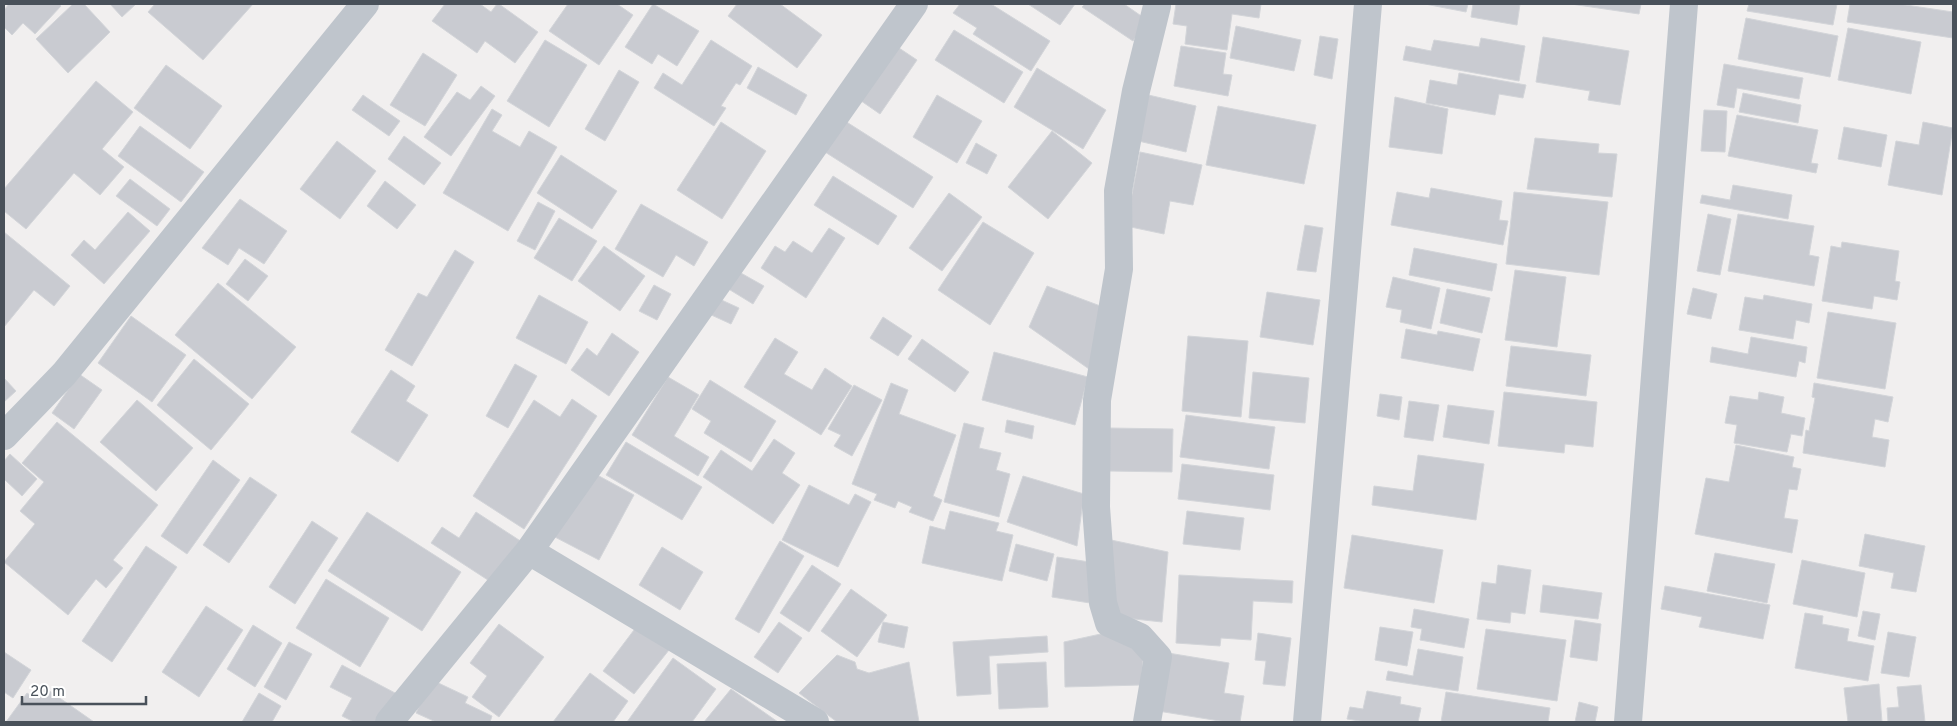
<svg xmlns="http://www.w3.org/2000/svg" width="1957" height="726" font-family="Overpass,sans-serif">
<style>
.building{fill:#c9cbd1;stroke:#d3d5d9}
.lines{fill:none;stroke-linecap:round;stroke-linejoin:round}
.minor{stroke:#bfc5cc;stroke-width:28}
</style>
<rect width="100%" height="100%" fill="#f1efef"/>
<path class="building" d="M9,4H59L61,6L35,34L23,23L12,35L4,27V10Z
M73,4H84L110,32L68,73L36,39Z
M110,4H136L122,17Z
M155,4H253L203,60L148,12Z
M445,4H480L491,12L497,4H499L538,32L515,63L485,41L477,53L432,21Z
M568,4H617L633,15L599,65L549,31Z
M653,4L699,31L677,66L658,54L652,64L625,47Z
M737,4H780L822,35L797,68L728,16Z
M960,4H991L1050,41L1031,71L973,34L977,28L953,13Z
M1028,4H1075L1060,25Z
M1085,4H1124L1147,20L1133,41L1082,7Z
M1176,4H1261L1259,18L1232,14L1227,50L1185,44L1187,26L1173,24Z
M1425,4H1468L1466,12Z
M1473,4H1520L1517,25L1471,17Z
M1571,4H1641L1639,14Z
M1749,4H1837L1833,25L1747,11Z
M1850,4H1899L1953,12V38L1847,22Z
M1746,18L1838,36L1830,77L1738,59Z
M1236,26L1301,40L1294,71L1230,58Z
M1848,28L1921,42L1911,94L1838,80Z
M954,30L1023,72L1004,103L935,60Z
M1320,36L1338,39L1332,79L1314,75Z
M1543,37L1629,51L1620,105L1588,100L1590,91L1536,82Z
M1481,38L1525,46L1519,81L1403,60L1406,46L1431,51L1434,40L1479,47Z
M545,40L587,65L549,127L507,101Z
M711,40L752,66L740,85L736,83L721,106L726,108L714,126L654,88L663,73L682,85Z
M890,42L917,60L880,114L854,96Z
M1181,46L1226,53L1223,74L1232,75L1228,96L1174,86Z
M423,53L457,75L425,126L390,105Z
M1724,64L1803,78L1799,99L1737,88L1734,108L1717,105Z
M166,65L222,106L190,149L134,108Z
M758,67L807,95L796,115L747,88Z
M1037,68L1106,110L1083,149L1014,107Z
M619,70L639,82L605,141L585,129Z
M1459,73L1526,85L1523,98L1499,94L1495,115L1426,103L1430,80L1457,85Z
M96,81L133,112L102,149L124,167L100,195L74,173L26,229L4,211V189Z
M481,86L495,96L451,156L424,137L457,92L470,100Z
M1743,93L1801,105L1798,123L1739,112Z
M1144,94L1196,106L1186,152L1134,140Z
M363,95L400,121L389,136L352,110Z
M937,95L982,121L957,163L913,137Z
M1395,97L1448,109L1442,154L1389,147Z
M1218,106L1316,125L1304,184L1206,165Z
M492,109L502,115L492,131L520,147L529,131L557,147L508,231L443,193Z
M1704,110L1727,111L1725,152L1701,151Z
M1737,115L1818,130L1811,163L1818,164L1816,173L1728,156Z
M845,121L933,177L913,208L825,152Z
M721,122L766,151L722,219L677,190Z
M1923,122L1953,128L1942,195L1888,185L1896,141L1919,145Z
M140,126L204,172L181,202L118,156Z
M1844,127L1887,135L1881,167L1838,159Z
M1052,131L1092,163L1048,219L1008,187Z
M404,136L441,163L424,185L388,159Z
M1535,138L1599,144L1598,153L1617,154L1612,197L1527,189Z
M337,141L376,171L340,219L300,189Z
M976,143L997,155L987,174L966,163Z
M1140,152L1202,165L1193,205L1170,201L1164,234L1126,226Z
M561,155L617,191L592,229L537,193Z
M833,176L897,216L878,245L814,205Z
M130,179L170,209L157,226L116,196Z
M385,181L416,205L397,229L367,206Z
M1733,185L1792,195L1788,219L1700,203L1702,195L1730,200Z
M1431,188L1502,201L1499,220L1508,221L1503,245L1391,225L1397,192L1429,198Z
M1514,192L1608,202L1599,275L1506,264Z
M949,193L982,217L942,271L909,248Z
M240,199L287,231L264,264L239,248L228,265L202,248Z
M538,202L555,211L535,250L517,241Z
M641,204L708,242L694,266L676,255L663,277L615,249Z
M128,212L150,231L104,284L71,255L84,240L95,250Z
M1708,214L1731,219L1720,275L1697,271Z
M1738,214L1814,226L1809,255L1819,257L1814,286L1728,271Z
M559,218L597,241L572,281L534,258Z
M983,222L1034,253L990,325L938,290Z
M1305,225L1323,228L1316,272L1297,270Z
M829,228L845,238L806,298L761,268L775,246L785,252L793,241L812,253Z
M4,232L70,286L54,306L34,290L4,327Z
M1842,242L1899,251L1895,281L1900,282L1897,300L1874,296L1872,309L1822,301L1831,246L1841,248Z
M604,246L645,276L620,311L578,281Z
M1414,248L1497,264L1492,291L1409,275Z
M455,250L474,262L412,366L385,350L418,293L427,297Z
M245,259L268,276L248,301L226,284Z
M732,268L764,286L753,304L722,285Z
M1515,270L1566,277L1557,347L1505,340Z
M1393,277L1440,288L1431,329L1400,322L1402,310L1386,307Z
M218,283L296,347L252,399L175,335Z
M654,285L671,294L657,320L639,311Z
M1047,286L1103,307L1089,369L1029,327Z
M1693,288L1717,294L1711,319L1687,314Z
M1447,289L1490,298L1482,333L1440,323Z
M1267,292L1320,300L1313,345L1260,337Z
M539,295L588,322L566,364L516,338Z
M1764,295L1812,304L1809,323L1796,320L1793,339L1739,330L1745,297L1763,300Z
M715,297L739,308L731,324L707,313Z
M1828,312L1896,323L1885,389L1817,378Z
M131,316L186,355L152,402L98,363Z
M883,317L912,336L898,356L870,338Z
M1406,329L1437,335L1438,331L1480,339L1473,371L1401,358Z
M612,333L639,352L609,396L571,370L587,348L597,356Z
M1188,336L1248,341L1241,417L1182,411Z
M1751,337L1807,347L1805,363L1799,361L1796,377L1710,362L1712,347L1748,354Z
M775,338L798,352L784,374L812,390L825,368L852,386L821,435L744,387Z
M922,339L969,372L955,392L908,359Z
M1511,346L1591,355L1586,396L1506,386Z
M994,352L1088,377L1075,425L982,400Z
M194,359L249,404L211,450L157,405Z
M515,364L537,376L508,428L486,416Z
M391,370L415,386L406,401L428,415L398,462L351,432Z
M1253,372L1309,378L1305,423L1249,418Z
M79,374L102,390L74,429L52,413Z
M668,377L699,395L674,436L709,457L698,476L632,435Z
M4,378L16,391L4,402Z
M710,380L776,421L751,462L704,433L711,421L692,409Z
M891,383L908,390L899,414L956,435L933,496L942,500L933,521L909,512L912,507L898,501L895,508L874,500L877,494L852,484Z
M1814,383L1893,397L1888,422L1875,419L1872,437L1889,440L1885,467L1803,453L1806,430L1809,431L1815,398L1812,397Z
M854,385L882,400L852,456L834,446L841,435L828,429Z
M1504,392L1597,402L1593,447L1565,444L1564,453L1498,446Z
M1759,392L1784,397L1781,413L1805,418L1802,436L1791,434L1787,452L1734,443L1737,425L1725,423L1730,396L1758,400Z
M1380,394L1402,397L1399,420L1377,416Z
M572,399L597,416L524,529L473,496L534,400L560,417Z
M137,400L193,448L156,491L100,442Z
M1409,401L1439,405L1433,441L1404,437Z
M1448,405L1494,411L1489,444L1443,437Z
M1186,415L1275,427L1269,469L1180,457Z
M1007,420L1034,426L1032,439L1005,432Z
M57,422L158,505L113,560L123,568L106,588L96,579L68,615L4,562L35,524L20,511L44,482L22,463Z
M964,423L984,428L979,448L1001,453L996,470L1010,474L999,517L944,502Z
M1109,428L1173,429L1172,472L1109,471Z
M774,439L795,453L782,473L800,485L773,524L703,477L721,450L752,471Z
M626,442L702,487L682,520L606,475Z
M1736,445L1794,457L1792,467L1801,469L1797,490L1789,489L1784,518L1798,520L1792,553L1695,534L1706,478L1729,482Z
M10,454L37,479L22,496L4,479V461Z
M1418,455L1484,464L1476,520L1372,505L1374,486L1413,491Z
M213,460L240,480L187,554L161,536Z
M1182,464L1274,475L1270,510L1178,499Z
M588,470L634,495L599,560L553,536Z
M1023,476L1084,494L1077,546L1007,522Z
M250,477L277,495L229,563L203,545Z
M809,485L849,505L855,494L871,502L838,567L782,540Z
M950,511L999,523L996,531L1013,535L1002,581L922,563L930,526L945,530Z
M1187,511L1244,518L1240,550L1183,544Z
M367,512L461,572L422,631L328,571Z
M476,512L522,542L494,584L431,543L442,527L459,538Z
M312,521L338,538L295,604L269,587Z
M1865,534L1925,546L1916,592L1891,588L1894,573L1859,566Z
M1352,535L1443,550L1434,603L1344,588Z
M1111,540L1168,552L1162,622L1116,617Z
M780,541L804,556L759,633L735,619Z
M1016,544L1054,554L1047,581L1009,571Z
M146,546L177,567L112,662L82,641Z
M662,547L703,572L680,610L639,585Z
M1715,553L1775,564L1767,603L1707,591Z
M1057,557L1096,563L1090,603L1052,597Z
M1802,560L1865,573L1857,617L1793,604Z
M812,565L841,584L809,632L780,613Z
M1498,565L1531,570L1525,614L1511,612L1510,623L1477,619L1482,582L1496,584Z
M1179,575L1293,581L1292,603L1253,601L1251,640L1221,638L1220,646L1176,643Z
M326,579L389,618L360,667L296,628Z
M1543,585L1602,593L1598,619L1540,612Z
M1665,586L1770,605L1763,639L1699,627L1702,617L1661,609Z
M851,589L887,615L857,657L821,631Z
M206,606L243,630L199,697L162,672Z
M1414,609L1469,619L1464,648L1420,640L1422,629L1411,627Z
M1863,611L1880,614L1875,640L1858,636Z
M1805,613L1823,616L1822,624L1849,629L1847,641L1874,646L1868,681L1795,668Z
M1575,620L1601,624L1597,661L1570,657Z
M779,622L802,638L778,673L754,657Z
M883,622L908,627L904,648L878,642Z
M499,624L544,657L499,717L472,697L487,676L470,663Z
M253,625L282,643L255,687L227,669Z
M637,626L669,650L634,694L603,671Z
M1380,627L1413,632L1407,666L1375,660Z
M1486,629L1566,640L1557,701L1477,689Z
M1119,630L1143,660L1141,685L1065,687L1064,642Z
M1888,632L1916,637L1909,677L1881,673Z
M1258,633L1291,638L1285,686L1263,684L1266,661L1255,660Z
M1047,636L1048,652L989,656L991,694L957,696L953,642Z
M289,642L312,654L286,700L264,687Z
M1418,649L1463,657L1458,691L1386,680L1388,671L1413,676Z
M4,652L31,670L13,698L4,692Z
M1168,653L1229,663L1224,693L1244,696L1240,722H1226L1158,711Z
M837,655L855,662L857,669L869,673L909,662L919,722H837L799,693Z
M673,658L716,689L692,722H627Z
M1046,662L1048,707L999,709L997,664Z
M342,665L397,694L382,722H354L342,716L352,698L330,687Z
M590,673L628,701L613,722H553Z
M432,680L468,697L465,703L492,716L490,722H436L416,713Z
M1879,684L1882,722H1848L1844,688Z
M1921,685L1925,722H1888L1887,708L1899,707L1897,687Z
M44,687L94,722H6L27,693L36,699Z
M731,689L778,722H704Z
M1367,691L1401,697L1400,704L1421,708L1418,722H1366L1347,719L1350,707L1363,709Z
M1446,692L1550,708L1548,722H1441Z
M259,693L281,706L272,722H242Z
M1579,702L1598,707L1595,722H1575Z"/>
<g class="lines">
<path class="minor" d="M4,436L64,374L365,4
M529,551L815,722
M389,722L529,551L914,4
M1147,722L1158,657L1140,637L1109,623L1103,603L1096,507L1097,400L1119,269L1118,191L1136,91L1157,6
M1307,722L1368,4
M1628,722L1684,4"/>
</g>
<rect width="1957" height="726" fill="none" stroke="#49515a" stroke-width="10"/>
<path d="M22 696v8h124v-8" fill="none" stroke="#49515a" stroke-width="2.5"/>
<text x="30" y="696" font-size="15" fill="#49515a" stroke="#ffffff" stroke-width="4" paint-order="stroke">20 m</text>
</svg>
